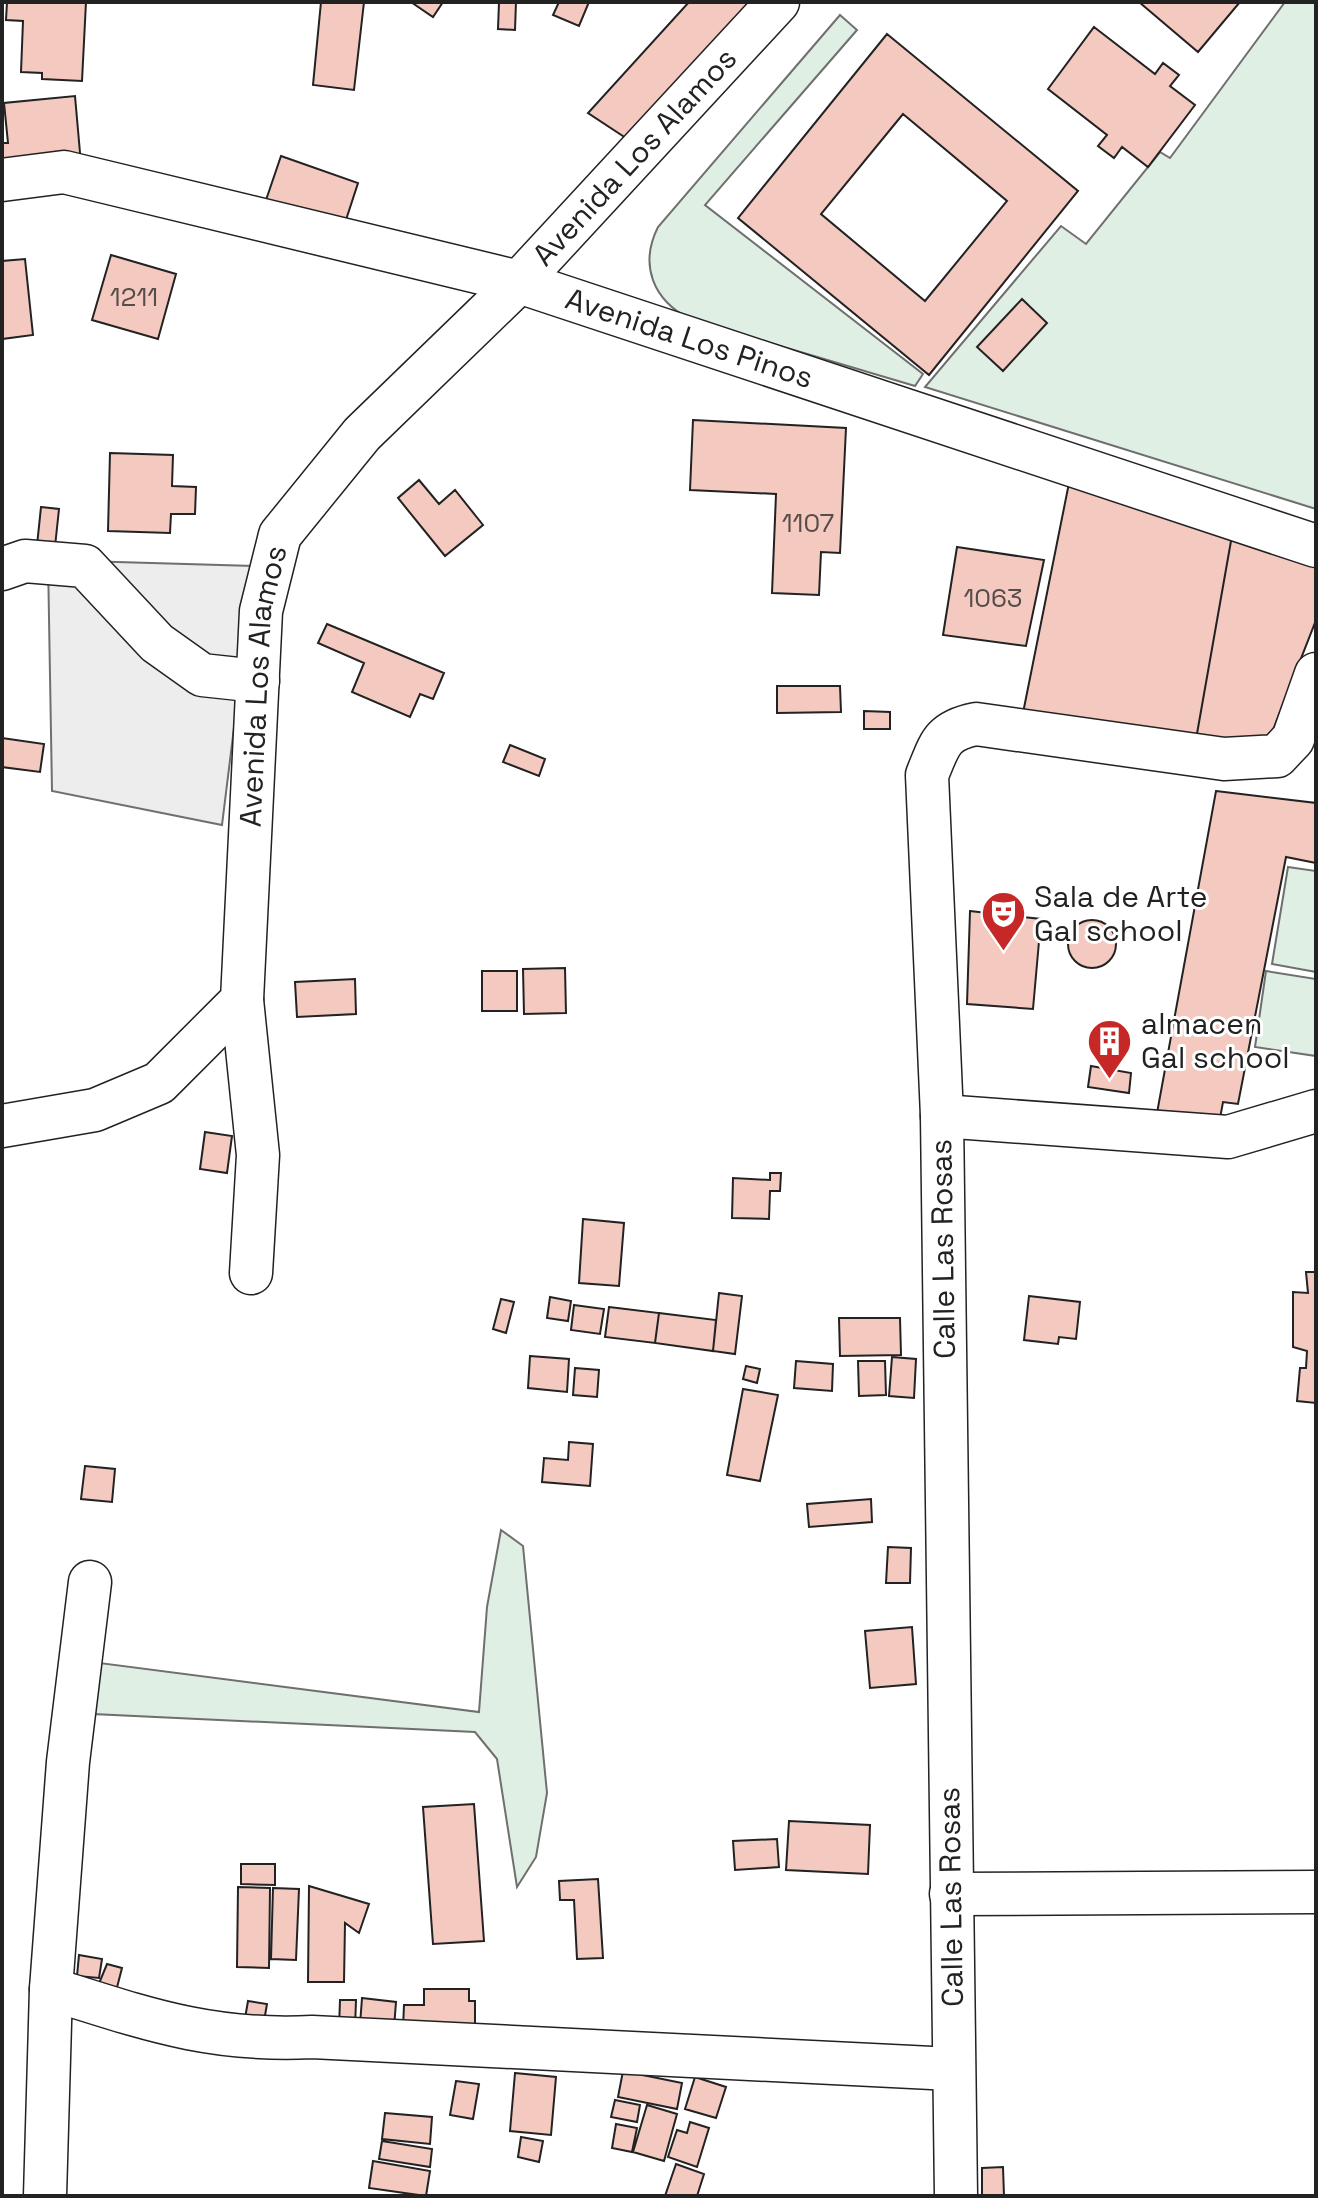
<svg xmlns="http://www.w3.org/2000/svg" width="1318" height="2198" font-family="'Space Grotesk',sans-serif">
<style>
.green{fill:#e0efe3;stroke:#6f6f6f;stroke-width:2}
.parking{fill:#ededed;stroke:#6f6f6f;stroke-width:2}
.building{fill:#f3c9c0;stroke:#222;stroke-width:2;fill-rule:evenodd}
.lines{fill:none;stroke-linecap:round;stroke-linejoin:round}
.minor-casing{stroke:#222;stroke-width:45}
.minor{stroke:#fff;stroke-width:42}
.labels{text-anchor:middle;stroke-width:6;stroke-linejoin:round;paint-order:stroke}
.number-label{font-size:26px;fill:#564c4a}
.street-label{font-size:30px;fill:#222;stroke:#fff}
.poi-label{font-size:30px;fill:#222;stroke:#fff;text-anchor:start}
</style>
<rect width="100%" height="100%" fill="#fff"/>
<path class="green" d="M1285,2H1316V509L925,387L1061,226L1086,244L1160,152L1170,158Z
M840,15L857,30L705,205L923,374L915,386L690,319C653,300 639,265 658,227Z
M1288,867L1316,871V972L1272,964Z
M1266,971L1316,979V1056L1255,1047Z
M501,1530L523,1546L547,1793L536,1857L517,1887L497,1759L475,1732L93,1714L100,1663L479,1712L487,1607Z"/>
<path class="parking" d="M48,560L254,566L222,825L52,791Z"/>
<path class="building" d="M7,2H86L82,81L42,79V73L21,72L23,21L6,20Z
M321,2H364L354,90L313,85Z
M411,2H443L433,17Z
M499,2H516L515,30L498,29Z
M559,2H589L579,26L553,15Z
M689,2H756L635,144L588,113Z
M1139,2H1240L1198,52Z
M1094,27L1155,74L1163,63L1179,75L1170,86L1195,105L1148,167L1122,147L1114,158L1098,146L1107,135L1048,89Z
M887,34L1078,191L929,375L738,218ZM903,114L1007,201L925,301L821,214Z
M75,96L81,164L2,172V143H8L4,103Z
M281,156L358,183L344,226L266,200Z
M111,255L176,274L158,339L92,320Z
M25,259L33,335L2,339V261Z
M1022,299L1047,323L1003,371L977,347Z
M693,420L846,428L840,553L821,552L819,595L772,593L776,494L690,490Z
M110,453L173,455L172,486L196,487L195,514H171L170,533L108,531Z
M1071,473L1234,524L1195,745L1023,713Z
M419,480L439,504L455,490L483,525L445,556L398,498Z
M41,507L59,509L54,556L36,555Z
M1234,524L1316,563V620L1268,743L1195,745Z
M957,547L1044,560L1026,646L943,635Z
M327,624L444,673L433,699L420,694L410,717L352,692L364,663L318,643Z
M777,686H840L841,712L777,713Z
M864,711L890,712V729H864Z
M2,738L44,744L40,772L2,767Z
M510,745L545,759L539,776L503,762Z
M1216,791L1316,803V863L1286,857L1238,1104L1223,1102L1218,1129L1157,1113Z
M970,911L1041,919L1033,1009L967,1004Z
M1068 944a24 24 0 1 1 48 0a24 24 0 1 1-48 0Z
M565,968L566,1013L524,1014L523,969Z
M482,971H517V1011H482Z
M355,979L356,1014L297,1017L295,982Z
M1091,1066L1131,1073L1129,1093L1088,1087Z
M205,1132L232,1136L227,1173L200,1169Z
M770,1173H781L780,1191H770L769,1219L732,1218L733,1178L770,1180Z
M583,1219L624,1223L619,1286L579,1283Z
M1306,1272H1316V1403L1297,1401L1300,1368H1306L1307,1351L1293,1347V1292L1308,1293Z
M719,1293L742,1296L735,1354L713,1351Z
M1029,1296L1080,1302L1076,1339L1059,1337L1058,1344L1024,1340Z
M550,1297L571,1301L568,1321L547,1318Z
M501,1299L514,1302L506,1333L493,1329Z
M574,1305L604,1309L600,1334L571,1330Z
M609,1307L659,1313L655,1343L605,1337Z
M659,1313L716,1320L713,1351L655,1343Z
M839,1318H900L901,1355L840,1356Z
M530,1356L569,1359L567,1392L528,1388Z
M892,1357L916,1359L914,1398L889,1396Z
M796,1361L833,1364L832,1391L794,1388Z
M858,1361H885L886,1395L859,1396Z
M746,1366L760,1369L757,1383L743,1379Z
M575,1368L599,1370L597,1397L573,1395Z
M743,1389L778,1395L760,1481L727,1475Z
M569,1442L593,1444L590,1486L542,1482L544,1458L568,1460Z
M85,1466L115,1469L112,1502L81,1499Z
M871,1499L872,1522L809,1527L807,1504Z
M888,1547L911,1548L910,1583H886Z
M912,1627L916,1684L870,1688L865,1631Z
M474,1804L484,1941L433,1944L423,1807Z
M789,1821L870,1825L868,1874L786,1870Z
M777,1839L779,1867L735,1870L733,1841Z
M241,1864H275V1885L241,1884Z
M598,1879L603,1958L577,1959L574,1900H560L559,1881Z
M309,1886L369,1904L359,1933L345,1923L344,1982H308Z
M238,1887L270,1888L269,1968L237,1967Z
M273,1888L299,1889L296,1960L271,1959Z
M79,1955L102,1959L99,1978L77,1976Z
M107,1964L122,1968L113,2003L93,1998Z
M424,1989H469V2001H475V2028H403L404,2005H424Z
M362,1998L396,2002L394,2028L360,2025Z
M340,2000H356L355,2029L339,2028Z
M248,2001L267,2004L263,2027L244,2024Z
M623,2071L682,2083L677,2109L618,2097Z
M515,2073L556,2077L551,2135L510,2131Z
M695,2077L726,2087L716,2118L685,2109Z
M456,2081L479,2084L473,2119L450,2115Z
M615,2100L640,2105L637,2122L611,2117Z
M647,2105L677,2114L664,2161L633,2152Z
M385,2113L432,2117L430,2144L382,2139Z
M690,2122L709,2128L697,2167L668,2157L677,2130L687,2133Z
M616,2124L637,2128L632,2152L612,2148Z
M521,2137L543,2141L539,2162L518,2157Z
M382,2141L432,2149L430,2167L379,2159Z
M373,2161L430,2171L426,2196L369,2188Z
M676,2164L704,2174L697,2196H665Z
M1003,2167L1004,2196H982V2168Z"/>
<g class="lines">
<defs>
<g id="minor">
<path id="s1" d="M2,180L64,172L519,282L1316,546"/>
<path d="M2,569L25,561L85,566L157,643L202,675L258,681"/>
<path d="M242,1000L258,1155L251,1273"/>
<path d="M942,1116L1228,1137L1316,1111"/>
<path id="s2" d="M2,1126L95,1110L159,1083L242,1000L261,611L280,535L362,434L519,282L778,2"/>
<path d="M951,1894L1316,1892"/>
<path d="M51,1989L68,1762L90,1582"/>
<path d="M45,2196L51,1989C147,2019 210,2042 312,2037L952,2069"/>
<path d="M956,2196L942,1116L927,775C940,744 941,731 976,724L1224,759L1277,756L1293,739L1316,674"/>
</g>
</defs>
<use href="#minor" class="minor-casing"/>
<use href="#minor" class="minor"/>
</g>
<defs>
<symbol id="theatre-pin" viewBox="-11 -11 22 30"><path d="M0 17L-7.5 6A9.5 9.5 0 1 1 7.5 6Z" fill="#c62828" stroke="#fff"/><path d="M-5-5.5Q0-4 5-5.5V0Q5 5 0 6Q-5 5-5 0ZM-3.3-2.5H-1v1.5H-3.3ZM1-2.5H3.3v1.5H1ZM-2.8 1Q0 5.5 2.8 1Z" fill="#fff"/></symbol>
<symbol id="building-pin" viewBox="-11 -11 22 30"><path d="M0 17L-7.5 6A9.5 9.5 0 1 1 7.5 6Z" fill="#c62828" stroke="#fff"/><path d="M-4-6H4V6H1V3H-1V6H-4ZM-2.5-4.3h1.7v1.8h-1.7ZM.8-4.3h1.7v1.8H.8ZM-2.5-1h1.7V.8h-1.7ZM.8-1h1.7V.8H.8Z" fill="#fff"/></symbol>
</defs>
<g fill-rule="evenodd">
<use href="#theatre-pin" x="978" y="888" width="51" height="69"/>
<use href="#building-pin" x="1084" y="1016" width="51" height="69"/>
</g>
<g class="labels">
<g class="number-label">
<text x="134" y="306">1211</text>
<text x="808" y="532">1107</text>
<text x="993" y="607">1063</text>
</g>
<g class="street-label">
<text dy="10" stroke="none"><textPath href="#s2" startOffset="1268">Avenida Los Alamos</textPath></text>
<text dy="10" stroke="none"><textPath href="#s1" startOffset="710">Avenida Los Pinos</textPath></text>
<text dy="10" stroke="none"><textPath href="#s2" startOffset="596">Avenida Los Alamos</textPath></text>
<text transform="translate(943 1249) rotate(-91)" y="10">Calle Las Rosas</text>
<text transform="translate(951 1897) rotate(-91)" y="10">Calle Las Rosas</text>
</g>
<g class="poi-label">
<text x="1034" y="907">Sala de Arte<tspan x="1034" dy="34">Gal school</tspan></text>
<text x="1141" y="1034">almacen<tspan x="1141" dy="34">Gal school</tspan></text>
</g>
</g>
<rect width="1318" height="2198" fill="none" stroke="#222222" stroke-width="8"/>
</svg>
